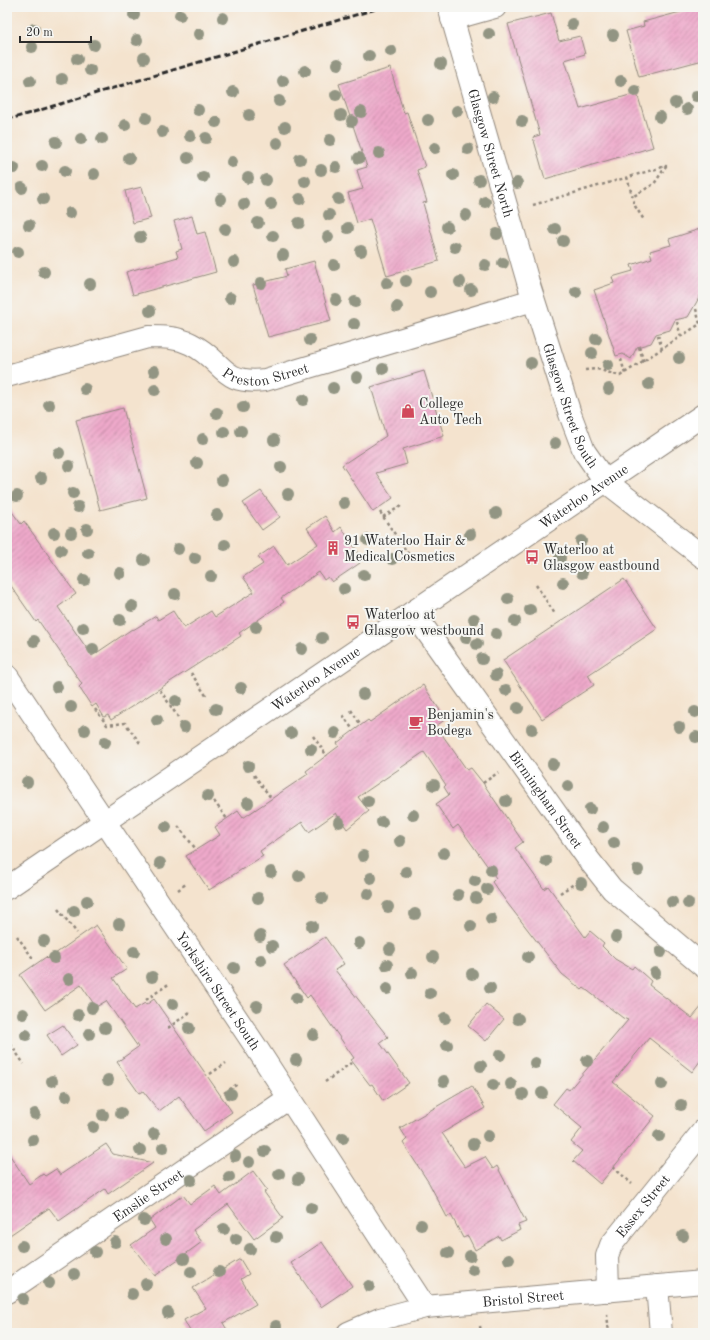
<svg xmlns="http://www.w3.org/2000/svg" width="710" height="1340" font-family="'Old Standard TT',serif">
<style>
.building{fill:url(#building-hatch)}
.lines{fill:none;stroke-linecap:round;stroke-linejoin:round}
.street-casing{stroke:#90877c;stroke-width:24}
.secondary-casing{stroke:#90877c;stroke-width:24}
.path{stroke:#90877c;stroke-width:2.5;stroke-dasharray:3 3;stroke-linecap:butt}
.street{stroke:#fff;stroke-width:22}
.secondary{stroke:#fff;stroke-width:22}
.rail{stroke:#2b2b2b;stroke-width:3;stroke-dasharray:6 3;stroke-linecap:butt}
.tree{fill:#929583}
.labels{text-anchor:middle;stroke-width:4;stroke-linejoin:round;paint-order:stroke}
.street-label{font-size:14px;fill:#2b2b2b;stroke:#f6f6f2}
.poi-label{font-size:14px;fill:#2b2b2b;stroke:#f6f6f2;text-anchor:start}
</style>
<defs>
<pattern id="building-hatch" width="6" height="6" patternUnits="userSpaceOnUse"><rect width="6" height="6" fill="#eea9ca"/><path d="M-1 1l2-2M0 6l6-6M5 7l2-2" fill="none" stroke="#c18aa4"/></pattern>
</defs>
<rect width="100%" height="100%" fill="#f6f6f2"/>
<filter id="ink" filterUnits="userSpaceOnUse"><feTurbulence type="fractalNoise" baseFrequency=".025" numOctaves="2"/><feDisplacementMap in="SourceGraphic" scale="8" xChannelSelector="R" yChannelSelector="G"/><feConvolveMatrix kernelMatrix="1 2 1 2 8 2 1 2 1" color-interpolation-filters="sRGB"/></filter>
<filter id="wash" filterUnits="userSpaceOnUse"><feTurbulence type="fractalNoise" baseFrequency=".012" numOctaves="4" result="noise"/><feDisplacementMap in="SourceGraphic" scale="16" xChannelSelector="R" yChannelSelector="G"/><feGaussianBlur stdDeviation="0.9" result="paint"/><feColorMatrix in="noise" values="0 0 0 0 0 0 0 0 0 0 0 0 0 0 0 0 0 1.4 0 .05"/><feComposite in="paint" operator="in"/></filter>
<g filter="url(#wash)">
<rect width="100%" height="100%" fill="#f4e3ce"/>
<g id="blocks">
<path class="building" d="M699,7H703V60L639,77L626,31L644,26L643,22Z
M551,13L559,41L580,36L585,54L565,60L580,109L637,93L653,147L545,179L533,137L540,135L508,24Z
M390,68L404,113L407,112L425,167L417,170L427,202L423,203L439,261L387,276L370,219L357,223L348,193L363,189L357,170L367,167L339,84Z
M142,187L151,218L133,223L125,191Z
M192,216L197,234L205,232L216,272L133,295L126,272L178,257L176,251L182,249L174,221Z
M703,228V291L688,317L675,320L670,330L656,334L651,343L637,347L631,359L623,354L616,356L594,290L614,283L612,277L633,271L631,265L652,258L650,251L671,245L669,239Z
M314,261L331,321L268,337L253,285L287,276L285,269Z
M424,371L444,436L403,449L407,464L376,473L393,498L373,512L342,465L386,436L371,387Z
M123,408L147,498L100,510L76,420Z
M261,491L280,517L262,530L243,503Z
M7,505L21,524L24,521L76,594L58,607L92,656L132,629L133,630L156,616L158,620L173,611L184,628L211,611L215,617L254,592L243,577L263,564L258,557L274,546L287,565L318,544L307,528L325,516L335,532L341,527L360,555L356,557L360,563L332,582L328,577L324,580L319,572L281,598L284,602L239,633L241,636L111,720L108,715L104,717L96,704L92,707L79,687L82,684L38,620L36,622L7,580Z
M624,579L657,629L588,675L594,685L542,719L503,660Z
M423,685L446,719L436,726L467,770L471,768L483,783L523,842L515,848L544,889L548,886L585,937L590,931L604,943L602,946L615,959L632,969L634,966L651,981L649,985L692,1018L703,1005V1057L692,1072L649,1038L613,1082L655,1116L600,1184L573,1161L582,1151L571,1142L582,1128L553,1104L566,1088L569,1090L628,1020L623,1018L584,988L582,990L562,974L508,904L492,882L496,878L458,825L453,829L436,804L449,795L444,787L446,785L424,752L358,797L369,811L347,829L336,813L309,832L302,822L260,851L263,856L209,890L186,856L220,835L215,827L238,811L243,818L308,774L306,771L339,746L337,743L368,720L370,722Z
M96,925L127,969L113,978L135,1009L145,1003L146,1005L154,999L232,1112L204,1131L179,1096L159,1111L143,1091L139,1093L117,1062L138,1047L106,1001L96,1007L81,985L45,1010L20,975L46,957L48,959Z
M325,937L344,964L335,970L388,1037L380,1043L409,1083L383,1101L372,1084L370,1085L351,1060L354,1058L310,995L307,998L284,965Z
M486,1004L504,1019L486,1041L468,1026Z
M63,1025L77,1045L61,1056L47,1035Z
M472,1086L485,1108L442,1133L465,1167L485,1157L493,1169L497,1166L526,1222L518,1225L520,1230L501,1240L499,1236L475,1250L468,1236L463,1238L451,1215L447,1217L429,1183L403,1143L407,1139L400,1128Z
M106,1144L113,1154L153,1163L108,1194L105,1189L59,1221L49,1208L7,1237V1151L29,1184L43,1174L45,1176L56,1169L60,1175Z
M253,1171L267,1190L264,1192L283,1218L254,1239L228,1204L193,1230L202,1242L155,1276L131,1245L155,1228L150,1220L183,1195L190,1204L215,1186L221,1195Z
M322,1242L352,1286L321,1307L291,1263Z
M240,1259L249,1274L241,1279L256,1304L223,1323L229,1333H191L184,1320L206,1308L193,1288Z"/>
</g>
</g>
<g filter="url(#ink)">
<use href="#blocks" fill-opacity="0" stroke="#90877c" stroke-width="1"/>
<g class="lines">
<defs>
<g id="street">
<path id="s1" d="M449,7L528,282L570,414L584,451L605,481L703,557"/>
<path d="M452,19L495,7"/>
<path id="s2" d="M7,376L148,337C163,337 177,337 191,344C225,361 220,385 265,380L533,300"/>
<path id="s3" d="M413,612L589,860L612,889L703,966"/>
<path id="s4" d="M7,676L256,1047L425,1307"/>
<path d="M657,1286L661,1333"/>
<path id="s5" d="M608,1291L607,1256L611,1245L703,1131"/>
<path id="s6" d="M7,1292L289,1098"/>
<path id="s7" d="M348,1333L380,1319L425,1307L703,1282"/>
</g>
<g id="secondary">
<path id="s8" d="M7,888L703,415"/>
</g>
</defs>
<use href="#street" class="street-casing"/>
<use href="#secondary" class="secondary-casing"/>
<path class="path" d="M627,177L635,206L644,220
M533,205L666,166L654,184L632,197
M696,309L700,324
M677,322L681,337
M658,335L662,349
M639,347L644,362
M621,359L625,374
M585,370L597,369L620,376L703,322
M380,512L411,558
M383,517L401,506
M536,585L555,614
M191,673L207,697
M160,690L178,717
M95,709L107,725L125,723L140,743
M351,710L361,725
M343,715L353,730
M313,736L327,756
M254,775L271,798
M483,783L499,772
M214,801L227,819
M178,826L195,848
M178,890L187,883
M560,893L577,882
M58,909L77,933
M17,936L34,960
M146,1000L170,983
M168,1028L190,1012
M7,1039L24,1064
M210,1074L226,1063
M325,1082L351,1063
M224,1093L239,1083
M613,1167L632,1184
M607,1314L609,1333
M480,1326L481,1333"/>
<use href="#street" class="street"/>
<use href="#secondary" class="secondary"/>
<path class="rail" d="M7,120L382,7"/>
</g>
<g class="tree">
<circle cx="134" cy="15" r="6"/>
<circle cx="180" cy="15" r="6"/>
<circle cx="223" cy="18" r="6"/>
<circle cx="572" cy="24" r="6"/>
<circle cx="34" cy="29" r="6"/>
<circle cx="199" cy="34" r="6"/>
<circle cx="489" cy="34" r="6"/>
<circle cx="613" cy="35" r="6"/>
<circle cx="137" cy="40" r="6"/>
<circle cx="94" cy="45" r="6"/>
<circle cx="32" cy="47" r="6"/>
<circle cx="391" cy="51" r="6"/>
<circle cx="369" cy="56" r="6"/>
<circle cx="144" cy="58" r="6"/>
<circle cx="77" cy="59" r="6"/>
<circle cx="338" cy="64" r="6"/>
<circle cx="441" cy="64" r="6"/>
<circle cx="90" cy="70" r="6"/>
<circle cx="305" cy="71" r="6"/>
<circle cx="62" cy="79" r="6"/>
<circle cx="30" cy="81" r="6"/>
<circle cx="283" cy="81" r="6"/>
<circle cx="621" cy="81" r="6"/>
<circle cx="635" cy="91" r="6"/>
<circle cx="233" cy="92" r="6"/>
<circle cx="336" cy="95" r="6"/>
<circle cx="696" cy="96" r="6"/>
<circle cx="493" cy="97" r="6"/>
<circle cx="279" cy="101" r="6"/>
<circle cx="675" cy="103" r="6"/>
<circle cx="687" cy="109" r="6"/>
<circle cx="198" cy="110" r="6"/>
<circle cx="457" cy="111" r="6"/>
<circle cx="361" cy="112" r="6"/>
<circle cx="249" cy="115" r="6"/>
<circle cx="341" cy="115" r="6"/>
<circle cx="660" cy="117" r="6"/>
<circle cx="146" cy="118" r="6"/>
<circle cx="428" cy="120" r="6"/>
<circle cx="352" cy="121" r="6"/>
<circle cx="522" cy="121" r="6"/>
<circle cx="216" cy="122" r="6"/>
<circle cx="125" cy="125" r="6"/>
<circle cx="285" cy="127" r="6"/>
<circle cx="162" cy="132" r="6"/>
<circle cx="190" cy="136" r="6"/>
<circle cx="206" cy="138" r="6"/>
<circle cx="81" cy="139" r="6"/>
<circle cx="102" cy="139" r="6"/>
<circle cx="330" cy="140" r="6"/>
<circle cx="56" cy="142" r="6"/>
<circle cx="277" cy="143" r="6"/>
<circle cx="435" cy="148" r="6"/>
<circle cx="468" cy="149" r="6"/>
<circle cx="379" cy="153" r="6"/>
<circle cx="129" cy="158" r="6"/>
<circle cx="188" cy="158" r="6"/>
<circle cx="359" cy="158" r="6"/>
<circle cx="300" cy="159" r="6"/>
<circle cx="232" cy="162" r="6"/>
<circle cx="42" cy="166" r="6"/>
<circle cx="336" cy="167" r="6"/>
<circle cx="14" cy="168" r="6"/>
<circle cx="321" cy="170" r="6"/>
<circle cx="65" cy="171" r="6"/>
<circle cx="94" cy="174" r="6"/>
<circle cx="453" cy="175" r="6"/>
<circle cx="203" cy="177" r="6"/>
<circle cx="248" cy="178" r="6"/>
<circle cx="266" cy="180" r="6"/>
<circle cx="479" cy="180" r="6"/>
<circle cx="305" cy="181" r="6"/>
<circle cx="517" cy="183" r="6"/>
<circle cx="22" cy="188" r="6"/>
<circle cx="43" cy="199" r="6"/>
<circle cx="221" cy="199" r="6"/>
<circle cx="300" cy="199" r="6"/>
<circle cx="338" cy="199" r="6"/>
<circle cx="485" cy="202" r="6"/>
<circle cx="244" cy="204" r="6"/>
<circle cx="271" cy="204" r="6"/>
<circle cx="70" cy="213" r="6"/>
<circle cx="329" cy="215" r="6"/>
<circle cx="466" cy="215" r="6"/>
<circle cx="258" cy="223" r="6"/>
<circle cx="299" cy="223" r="6"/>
<circle cx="29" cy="225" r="6"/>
<circle cx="447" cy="227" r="6"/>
<circle cx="348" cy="228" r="6"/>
<circle cx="225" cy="229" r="6"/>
<circle cx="555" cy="229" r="6"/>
<circle cx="497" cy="234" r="6"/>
<circle cx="273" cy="236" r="6"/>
<circle cx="140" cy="237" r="6"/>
<circle cx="328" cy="237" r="6"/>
<circle cx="563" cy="241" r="6"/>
<circle cx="455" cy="247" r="6"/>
<circle cx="361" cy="251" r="6"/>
<circle cx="18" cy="252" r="6"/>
<circle cx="283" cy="255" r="6"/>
<circle cx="234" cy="262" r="6"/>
<circle cx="503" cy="263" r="6"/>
<circle cx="334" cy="265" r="6"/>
<circle cx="485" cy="265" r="6"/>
<circle cx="44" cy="272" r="6"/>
<circle cx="406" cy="281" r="6"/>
<circle cx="460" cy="282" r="6"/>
<circle cx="261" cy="283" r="6"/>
<circle cx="387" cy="283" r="6"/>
<circle cx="90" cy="284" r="6"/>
<circle cx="471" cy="290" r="6"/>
<circle cx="430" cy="292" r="6"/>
<circle cx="576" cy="292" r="6"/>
<circle cx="230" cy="298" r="6"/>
<circle cx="336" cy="300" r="6"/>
<circle cx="355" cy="302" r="6"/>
<circle cx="397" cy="307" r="6"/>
<circle cx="150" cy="311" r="6"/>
<circle cx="354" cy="324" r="6"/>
<circle cx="596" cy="339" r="6"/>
<circle cx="310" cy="340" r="6"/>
<circle cx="592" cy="353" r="6"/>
<circle cx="679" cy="358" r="6"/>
<circle cx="531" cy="363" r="6"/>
<circle cx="608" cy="365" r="6"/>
<circle cx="383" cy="369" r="6"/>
<circle cx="154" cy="371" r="6"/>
<circle cx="357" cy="377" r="6"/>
<circle cx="649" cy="384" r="6"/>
<circle cx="333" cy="388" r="6"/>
<circle cx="85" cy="389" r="6"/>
<circle cx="609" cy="389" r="6"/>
<circle cx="155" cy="390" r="6"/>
<circle cx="303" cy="400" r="6"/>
<circle cx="49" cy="405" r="6"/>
<circle cx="243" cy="407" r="6"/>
<circle cx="217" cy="413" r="6"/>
<circle cx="241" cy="431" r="6"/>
<circle cx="224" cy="432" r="6"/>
<circle cx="203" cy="439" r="6"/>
<circle cx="274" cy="440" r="6"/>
<circle cx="555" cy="443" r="6"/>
<circle cx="59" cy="453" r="6"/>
<circle cx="197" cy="463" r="6"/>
<circle cx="69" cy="466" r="6"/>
<circle cx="281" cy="467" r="6"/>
<circle cx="41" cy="478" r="6"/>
<circle cx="222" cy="480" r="6"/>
<circle cx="73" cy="493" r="6"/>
<circle cx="288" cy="494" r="6"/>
<circle cx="17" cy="496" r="6"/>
<circle cx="344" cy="503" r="6"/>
<circle cx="78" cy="507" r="6"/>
<circle cx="496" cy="513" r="6"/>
<circle cx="217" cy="515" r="6"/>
<circle cx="87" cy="529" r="6"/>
<circle cx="54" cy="533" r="6"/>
<circle cx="71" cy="533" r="6"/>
<circle cx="470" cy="534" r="6"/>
<circle cx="368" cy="540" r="6"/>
<circle cx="581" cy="541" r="6"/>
<circle cx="225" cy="545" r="6"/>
<circle cx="178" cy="549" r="6"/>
<circle cx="61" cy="550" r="6"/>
<circle cx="88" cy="553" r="6"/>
<circle cx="195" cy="558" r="6"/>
<circle cx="560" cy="558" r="6"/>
<circle cx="392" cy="559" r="6"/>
<circle cx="144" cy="560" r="6"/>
<circle cx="120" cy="573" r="6"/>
<circle cx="582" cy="573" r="6"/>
<circle cx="364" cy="575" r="6"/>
<circle cx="211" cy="576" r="6"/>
<circle cx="84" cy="580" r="6"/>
<circle cx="563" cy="583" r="6"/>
<circle cx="344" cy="589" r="6"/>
<circle cx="175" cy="594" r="6"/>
<circle cx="508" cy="599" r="6"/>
<circle cx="132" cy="606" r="6"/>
<circle cx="530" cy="610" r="6"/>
<circle cx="474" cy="619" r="6"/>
<circle cx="120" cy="620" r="6"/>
<circle cx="515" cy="621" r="6"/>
<circle cx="256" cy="627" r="6"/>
<circle cx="83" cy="628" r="6"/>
<circle cx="496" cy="634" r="6"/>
<circle cx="322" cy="638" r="6"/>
<circle cx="466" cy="638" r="6"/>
<circle cx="34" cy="641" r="6"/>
<circle cx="477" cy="644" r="6"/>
<circle cx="93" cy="649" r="6"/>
<circle cx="302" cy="649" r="6"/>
<circle cx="482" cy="659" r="6"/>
<circle cx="496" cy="675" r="6"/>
<circle cx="57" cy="687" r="6"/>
<circle cx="241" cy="688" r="6"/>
<circle cx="506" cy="690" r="6"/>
<circle cx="363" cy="694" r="6"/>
<circle cx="176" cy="701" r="6"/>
<circle cx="71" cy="707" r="6"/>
<circle cx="518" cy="708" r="6"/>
<circle cx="216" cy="709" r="6"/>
<circle cx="695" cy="712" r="6"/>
<circle cx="157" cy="720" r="6"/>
<circle cx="184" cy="727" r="6"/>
<circle cx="679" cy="727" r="6"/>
<circle cx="532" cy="729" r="6"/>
<circle cx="85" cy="730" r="6"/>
<circle cx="291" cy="733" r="6"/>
<circle cx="335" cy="733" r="6"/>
<circle cx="696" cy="737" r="6"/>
<circle cx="105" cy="742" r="6"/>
<circle cx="311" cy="749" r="6"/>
<circle cx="553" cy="764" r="6"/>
<circle cx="248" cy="766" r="6"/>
<circle cx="27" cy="782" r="6"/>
<circle cx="434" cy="785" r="6"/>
<circle cx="568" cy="786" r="6"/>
<circle cx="208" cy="796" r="6"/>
<circle cx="368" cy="801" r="6"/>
<circle cx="506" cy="801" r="6"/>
<circle cx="248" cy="803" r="6"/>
<circle cx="590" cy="809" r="6"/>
<circle cx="413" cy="815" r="6"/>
<circle cx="339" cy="822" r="6"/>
<circle cx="382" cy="822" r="6"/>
<circle cx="166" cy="827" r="6"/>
<circle cx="603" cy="827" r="6"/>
<circle cx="400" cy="841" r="6"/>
<circle cx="614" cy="843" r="6"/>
<circle cx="444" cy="853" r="6"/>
<circle cx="363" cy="856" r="6"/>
<circle cx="546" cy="861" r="6"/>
<circle cx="160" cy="863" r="6"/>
<circle cx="491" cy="870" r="6"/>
<circle cx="638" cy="870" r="6"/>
<circle cx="271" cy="872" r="6"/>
<circle cx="406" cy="872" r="6"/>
<circle cx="299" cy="876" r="6"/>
<circle cx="371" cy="878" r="6"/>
<circle cx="475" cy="881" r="6"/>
<circle cx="581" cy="883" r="6"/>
<circle cx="487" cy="889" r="6"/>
<circle cx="368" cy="894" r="6"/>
<circle cx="458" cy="895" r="6"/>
<circle cx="258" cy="898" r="6"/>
<circle cx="322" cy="898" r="6"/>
<circle cx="476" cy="898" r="6"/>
<circle cx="87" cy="901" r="6"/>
<circle cx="672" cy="902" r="6"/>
<circle cx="688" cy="903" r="6"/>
<circle cx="388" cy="907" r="6"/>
<circle cx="74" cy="911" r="6"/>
<circle cx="415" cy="914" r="6"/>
<circle cx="491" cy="919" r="6"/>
<circle cx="119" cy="924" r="6"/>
<circle cx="312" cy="926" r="6"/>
<circle cx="471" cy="926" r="6"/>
<circle cx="260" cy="936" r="6"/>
<circle cx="616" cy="937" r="6"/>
<circle cx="44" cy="941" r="6"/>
<circle cx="359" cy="943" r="6"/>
<circle cx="272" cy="946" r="6"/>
<circle cx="390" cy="949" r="6"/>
<circle cx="134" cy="952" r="6"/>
<circle cx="661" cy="952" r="6"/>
<circle cx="433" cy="957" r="6"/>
<circle cx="528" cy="957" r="6"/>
<circle cx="54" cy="958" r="6"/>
<circle cx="261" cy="960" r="6"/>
<circle cx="387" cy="965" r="6"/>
<circle cx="234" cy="968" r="6"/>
<circle cx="412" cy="973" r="6"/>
<circle cx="655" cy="973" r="6"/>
<circle cx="472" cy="974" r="6"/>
<circle cx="152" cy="977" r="6"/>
<circle cx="69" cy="979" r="6"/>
<circle cx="490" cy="988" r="6"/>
<circle cx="387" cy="989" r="6"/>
<circle cx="430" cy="993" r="6"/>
<circle cx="296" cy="998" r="6"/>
<circle cx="173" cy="1004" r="6"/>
<circle cx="257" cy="1006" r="6"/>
<circle cx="92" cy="1008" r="6"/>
<circle cx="23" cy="1014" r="6"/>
<circle cx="78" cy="1015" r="6"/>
<circle cx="445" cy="1018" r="6"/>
<circle cx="518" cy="1019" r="6"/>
<circle cx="105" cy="1028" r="6"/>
<circle cx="189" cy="1028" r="6"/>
<circle cx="89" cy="1034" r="6"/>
<circle cx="26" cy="1035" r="6"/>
<circle cx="313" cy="1035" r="6"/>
<circle cx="447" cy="1045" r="6"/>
<circle cx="500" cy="1055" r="6"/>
<circle cx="296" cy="1060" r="6"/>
<circle cx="587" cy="1061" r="6"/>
<circle cx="535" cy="1063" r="6"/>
<circle cx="481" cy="1066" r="6"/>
<circle cx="108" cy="1080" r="6"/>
<circle cx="52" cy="1081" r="6"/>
<circle cx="444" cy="1081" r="6"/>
<circle cx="511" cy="1084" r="6"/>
<circle cx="662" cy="1084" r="6"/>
<circle cx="493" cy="1085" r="6"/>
<circle cx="542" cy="1093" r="6"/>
<circle cx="231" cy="1094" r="6"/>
<circle cx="523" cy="1094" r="6"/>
<circle cx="66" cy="1096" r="6"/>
<circle cx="681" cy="1105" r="6"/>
<circle cx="121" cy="1113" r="6"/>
<circle cx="35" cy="1114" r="6"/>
<circle cx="103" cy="1115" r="6"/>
<circle cx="93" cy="1127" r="6"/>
<circle cx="154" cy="1134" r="6"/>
<circle cx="488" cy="1136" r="6"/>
<circle cx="659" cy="1136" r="6"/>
<circle cx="343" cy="1138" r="6"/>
<circle cx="33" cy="1140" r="6"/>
<circle cx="473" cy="1144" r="6"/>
<circle cx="163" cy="1148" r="6"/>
<circle cx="140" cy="1150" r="6"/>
<circle cx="265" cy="1151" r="6"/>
<circle cx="235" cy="1156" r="6"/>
<circle cx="249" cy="1162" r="6"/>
<circle cx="279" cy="1174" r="6"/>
<circle cx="229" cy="1177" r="6"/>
<circle cx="298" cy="1179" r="6"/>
<circle cx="191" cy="1180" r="6"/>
<circle cx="311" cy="1208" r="6"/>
<circle cx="144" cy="1220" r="6"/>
<circle cx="421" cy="1225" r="6"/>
<circle cx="224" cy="1229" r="6"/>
<circle cx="683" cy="1236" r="6"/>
<circle cx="276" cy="1237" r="6"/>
<circle cx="166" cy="1239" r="6"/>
<circle cx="236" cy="1239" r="6"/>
<circle cx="115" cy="1242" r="6"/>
<circle cx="22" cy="1246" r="6"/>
<circle cx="250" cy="1249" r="6"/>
<circle cx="95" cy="1252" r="6"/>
<circle cx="448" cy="1253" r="6"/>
<circle cx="470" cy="1256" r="6"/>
<circle cx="184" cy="1259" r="6"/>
<circle cx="509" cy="1259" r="6"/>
<circle cx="473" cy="1270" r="6"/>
<circle cx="191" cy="1272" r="6"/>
<circle cx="219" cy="1272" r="6"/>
<circle cx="74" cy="1274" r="6"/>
<circle cx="49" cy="1283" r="6"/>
<circle cx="146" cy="1284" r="6"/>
<circle cx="369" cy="1286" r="6"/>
<circle cx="132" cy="1294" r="6"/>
<circle cx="23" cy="1299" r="6"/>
<circle cx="168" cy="1313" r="6"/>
<circle cx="276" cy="1326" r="6"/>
</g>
</g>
<defs>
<symbol id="shop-bare" viewBox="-9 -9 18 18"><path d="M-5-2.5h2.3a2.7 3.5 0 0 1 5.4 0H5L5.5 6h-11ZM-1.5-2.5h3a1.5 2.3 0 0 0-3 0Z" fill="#d1495b" stroke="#f6f6f2" stroke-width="2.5" paint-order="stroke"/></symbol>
<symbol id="building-bare" viewBox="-9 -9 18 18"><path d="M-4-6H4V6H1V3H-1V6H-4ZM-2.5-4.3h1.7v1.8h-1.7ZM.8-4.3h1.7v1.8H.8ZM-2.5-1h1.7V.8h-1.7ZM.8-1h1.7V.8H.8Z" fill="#d1495b" stroke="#f6f6f2" stroke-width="2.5" paint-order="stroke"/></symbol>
<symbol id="bus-bare" viewBox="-9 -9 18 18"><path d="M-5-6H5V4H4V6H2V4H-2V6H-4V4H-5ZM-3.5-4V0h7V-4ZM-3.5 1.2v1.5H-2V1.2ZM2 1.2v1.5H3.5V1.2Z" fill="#d1495b" stroke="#f6f6f2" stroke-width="2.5" paint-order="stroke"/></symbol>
<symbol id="cafe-bare" viewBox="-9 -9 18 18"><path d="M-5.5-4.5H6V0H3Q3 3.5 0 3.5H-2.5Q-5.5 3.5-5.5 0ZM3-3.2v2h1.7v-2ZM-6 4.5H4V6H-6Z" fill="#d1495b" stroke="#f6f6f2" stroke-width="2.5" paint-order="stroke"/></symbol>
</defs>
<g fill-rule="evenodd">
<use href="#shop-bare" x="398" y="401" width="20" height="20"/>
<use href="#building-bare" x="323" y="538" width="20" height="20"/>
<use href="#bus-bare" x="522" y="547" width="20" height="20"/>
<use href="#bus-bare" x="343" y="612" width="20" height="20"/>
<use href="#cafe-bare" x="406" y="712" width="20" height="20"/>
</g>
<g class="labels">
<g class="street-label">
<text dy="5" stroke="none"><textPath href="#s1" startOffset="152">Glasgow Street North</textPath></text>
<text dy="5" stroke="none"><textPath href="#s2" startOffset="277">Preston Street</textPath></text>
<text dy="5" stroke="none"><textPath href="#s1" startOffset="417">Glasgow Street South</textPath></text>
<text dy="5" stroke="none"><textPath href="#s8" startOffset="697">Waterloo Avenue</textPath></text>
<text dy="5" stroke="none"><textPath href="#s8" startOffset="373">Waterloo Avenue</textPath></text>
<text dy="5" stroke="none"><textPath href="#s3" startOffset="230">Birmingham Street</textPath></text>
<text dy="5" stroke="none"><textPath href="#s4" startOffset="379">Yorkshire Street South</textPath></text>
<text dy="5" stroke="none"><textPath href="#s6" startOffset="171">Emslie Street</textPath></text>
<text dy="5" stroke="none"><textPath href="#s5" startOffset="97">Essex Street</textPath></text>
<text dy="5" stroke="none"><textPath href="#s7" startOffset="180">Bristol Street</textPath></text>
</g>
<g class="poi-label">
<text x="419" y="408">College<tspan x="419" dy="16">Auto Tech</tspan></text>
<text x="344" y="545">91 Waterloo Hair &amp;<tspan x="344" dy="16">Medical Cosmetics</tspan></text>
<text x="543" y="554">Waterloo at<tspan x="543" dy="16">Glasgow eastbound</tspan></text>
<text x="364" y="619">Waterloo at<tspan x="364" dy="16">Glasgow westbound</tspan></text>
<text x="427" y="719">Benjamin's<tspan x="427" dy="16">Bodega</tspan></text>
</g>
</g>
<rect width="710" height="1340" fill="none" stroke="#f6f6f2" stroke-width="24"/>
<path d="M20 36v6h71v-6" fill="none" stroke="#2b2b2b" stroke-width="2"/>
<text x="26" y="36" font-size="12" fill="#2b2b2b" stroke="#f6f6f2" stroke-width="3" paint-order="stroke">20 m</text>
</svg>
